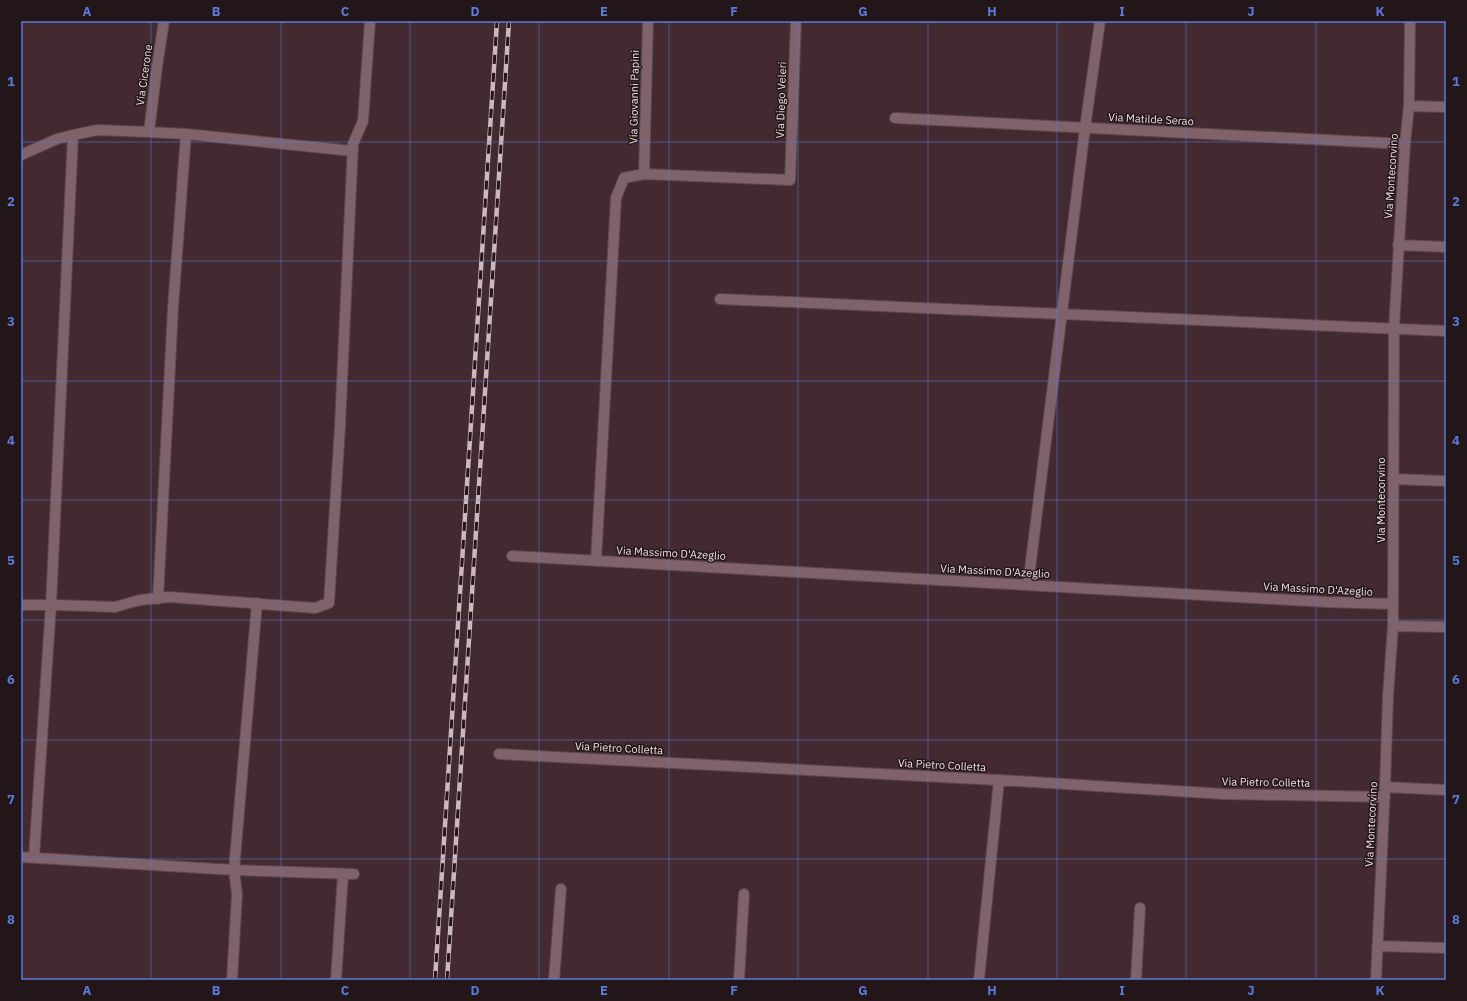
<svg xmlns="http://www.w3.org/2000/svg" width="1467" height="1001" font-family="'IBM Plex Sans',sans-serif">
	<rect width="100%" height="100%" fill="#432a30"/>
	<g fill="none" stroke-linecap="round" stroke-linejoin="round">
		<defs>
			<path id="minor" d="M1409 106 1446 107
				M895 118 1405 144
				M149 132 157 67 164 21
				M21 155 57 139 73 135 97 130 149 132 186 134 353 151
				M644 174 648 21
				M1398 245 1446 247
				M720 299 1446 331
				M1393 479 1446 481
				M512 556 1326 602 1393 604
				M596 561 616 198 624 178 644 174 790 180 796 21
				M1028 585 1085 128 1100 21
				M158 599 173 308 186 134
				M21 605H57L115 607 140 600 169 597 315 608 329 603 340 426 353 144 363 121 370 21
				M1393 626 1446 627
				M499 754 1017 781 1224 794 1385 797
				M1385 787 1446 790
				M21 857 234 870 354 874
				M34 857 51 605 73 135
				M1377 946 1446 948
				M232 980 237 894 234 870 257 603
				M336 980 343 874
				M554 980 561 889
				M739 980 744 894
				M979 980 999 780
				M1136 980 1140 908
				M1376 980 1385 787 1388 696 1393 626 1394 328 1405 144 1409 106 1410 21"/>
		</defs>
		<!-- minor casing -->
		<use href="#minor" stroke="#5c474d" stroke-width="12"/>
		<!-- minor -->
		<use href="#minor" stroke="#80636a" stroke-width="10"/>
		<defs>
			<path id="rail" d="M435 980 497 21
				M447 980 509 21"/>
		</defs>
		<!-- rail casing -->
		<use href="#rail" stroke="#ccb9bd" stroke-width="4.5"/>
		<!-- rail -->
		<use href="#rail" stroke="#221619" stroke-width="3" stroke-dasharray="9" stroke-linecap="butt"/>
	</g>
	<!-- grid -->
	<path fill="none" stroke="#5c7adb" stroke-width="1" stroke-opacity="0.55" d="M151 21V980M281 21V980M410 21V980M539 21V980M669 21V980M798 21V980M928 21V980M1057 21V980M1186 21V980M1316 21V980M21 142H1446M21 261H1446M21 381H1446M21 500H1446M21 620H1446M21 740H1446M21 859H1446"/>
	<g text-anchor="middle" stroke-width="3" stroke-linejoin="round" paint-order="stroke">
		<!-- street labels -->
		<g font-size="11" fill="#f0dfe2" stroke="#221619">
			<text transform="translate(144 75) rotate(-82)" y="4">Via Cicerone</text>
			<text transform="translate(634 97) rotate(-89)" y="4">Via Giovanni Papini</text>
			<text transform="translate(781 100) rotate(-88)" y="4">Via Diego Veleri</text>
			<text transform="translate(1151 119) rotate(3)" y="4">Via Matilde Serao</text>
			<text transform="translate(1391 176) rotate(-86)" y="4">Via Montecorvino</text>
			<text transform="translate(1381 500) rotate(-90)" y="4">Via Montecorvino</text>
			<text transform="translate(671 553) rotate(3)" y="4">Via Massimo D'Azeglio</text>
			<text transform="translate(995 571) rotate(3)" y="4">Via Massimo D'Azeglio</text>
			<text transform="translate(1318 589) rotate(3)" y="4">Via Massimo D'Azeglio</text>
			<text transform="translate(619 748) rotate(3)" y="4">Via Pietro Colletta</text>
			<text transform="translate(942 765) rotate(3)" y="4">Via Pietro Colletta</text>
			<text transform="translate(1266 782) rotate(1)" y="4">Via Pietro Colletta</text>
			<text transform="translate(1371 824) rotate(-87)" y="4">Via Montecorvino</text>
		</g>
	</g>
	<!-- border -->
	<rect width="1467" height="1001" fill="none" stroke="#221619" stroke-width="44"/>
	<rect x="22" y="22" width="1423" height="957" fill="none" stroke="#5c7adb" stroke-width="1.5"/>
	<g font-size="13" text-anchor="middle" font-weight="bold" fill="#5c7adb">
		<text x="87" y="16">A</text>
		<text x="216" y="16">B</text>
		<text x="345" y="16">C</text>
		<text x="475" y="16">D</text>
		<text x="604" y="16">E</text>
		<text x="734" y="16">F</text>
		<text x="863" y="16">G</text>
		<text x="992" y="16">H</text>
		<text x="1122" y="16">I</text>
		<text x="1251" y="16">J</text>
		<text x="1380" y="16">K</text>
		<text x="11" y="86">1</text>
		<text x="1456" y="86">1</text>
		<text x="11" y="206">2</text>
		<text x="1456" y="206">2</text>
		<text x="11" y="326">3</text>
		<text x="1456" y="326">3</text>
		<text x="11" y="445">4</text>
		<text x="1456" y="445">4</text>
		<text x="11" y="565">5</text>
		<text x="1456" y="565">5</text>
		<text x="11" y="684">6</text>
		<text x="1456" y="684">6</text>
		<text x="11" y="804">7</text>
		<text x="1456" y="804">7</text>
		<text x="11" y="924">8</text>
		<text x="1456" y="924">8</text>
		<text x="87" y="995">A</text>
		<text x="216" y="995">B</text>
		<text x="345" y="995">C</text>
		<text x="475" y="995">D</text>
		<text x="604" y="995">E</text>
		<text x="734" y="995">F</text>
		<text x="863" y="995">G</text>
		<text x="992" y="995">H</text>
		<text x="1122" y="995">I</text>
		<text x="1251" y="995">J</text>
		<text x="1380" y="995">K</text>
	</g>
</svg>
